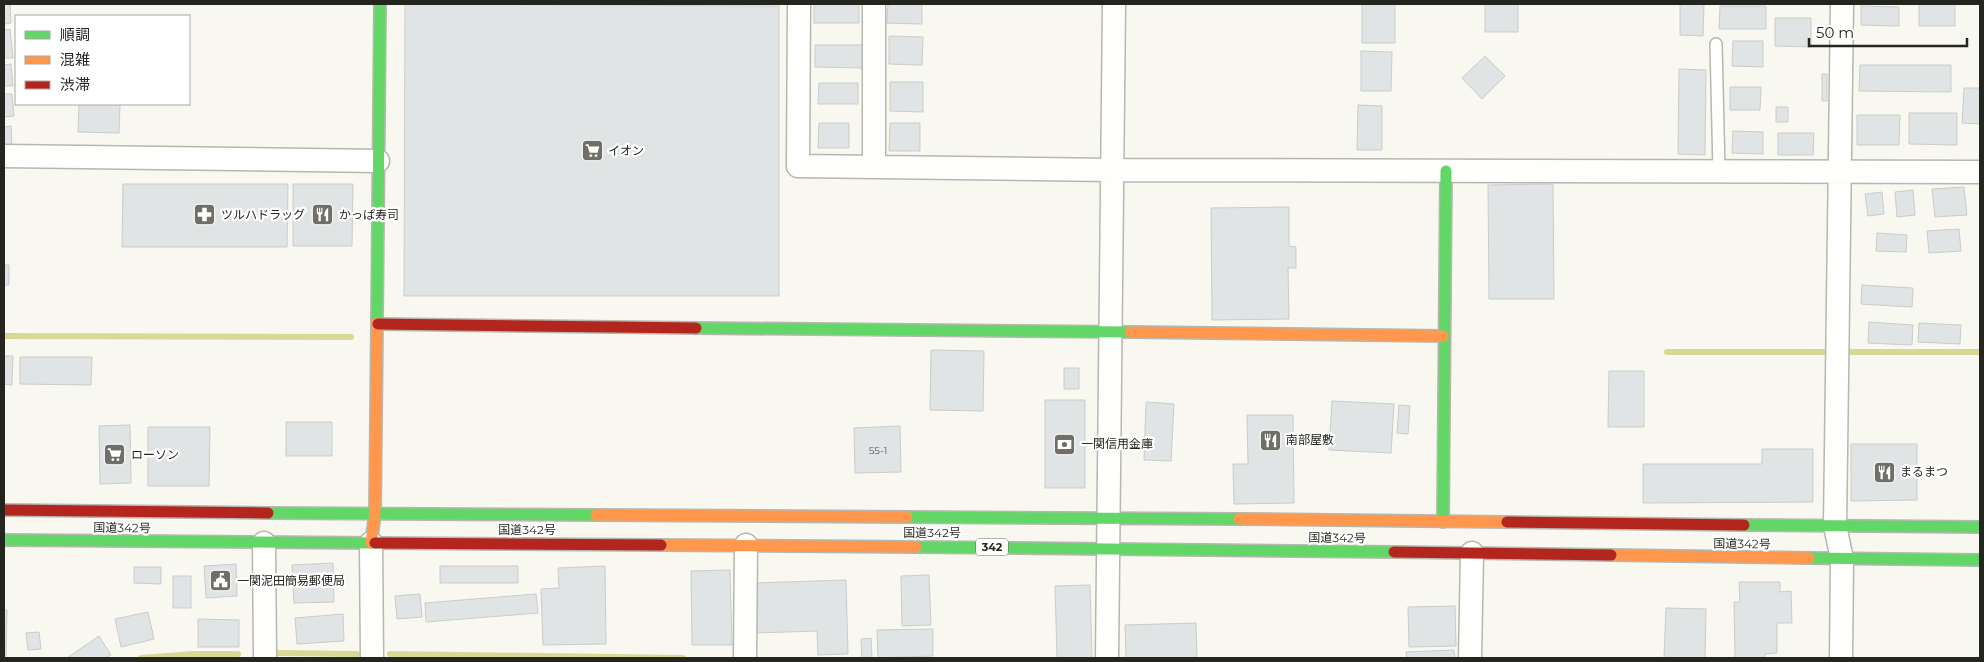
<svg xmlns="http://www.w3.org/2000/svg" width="1984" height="662" font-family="Montserrat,'Noto Sans JP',sans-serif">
	<rect width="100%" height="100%" fill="#f8f8f0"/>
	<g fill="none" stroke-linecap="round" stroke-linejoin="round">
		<!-- stream -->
		<path stroke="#d9d896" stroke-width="6" d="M4 336 351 337
			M1667 352H1980
			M279 653 357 654
			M390 654 683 658
			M141 658 194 654H238"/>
	</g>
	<!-- building -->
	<path fill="#e0e4e5" stroke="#cbcccb" d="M4 4H10L11 23 4 24Z
		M405 4 779 6V296H404Z
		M814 4H859V23H814Z
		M888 4H922V24L887 23Z
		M1362 4H1395V43H1362Z
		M1485 4H1518V32H1485Z
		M1680 4H1704L1703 36 1680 35Z
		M1919 4H1955V26H1919Z
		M1720 6H1766V29H1719Z
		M1861 6 1899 7V26L1861 25Z
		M1775 18H1811V47L1775 46Z
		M10 29 13 58H4V30Z
		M889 36 923 37 922 65 889 64Z
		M1733 41H1763V67L1732 66Z
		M815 45H863V68L815 67Z
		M1361 51 1392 52 1391 91H1361Z
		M1485 56 1505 76 1482 99 1462 78Z
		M11 64 13 86H4V65Z
		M1860 65H1951V92L1859 91Z
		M1679 69 1706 70 1705 155 1678 154Z
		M1822 74H1827V101H1822Z
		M890 82H923V112L890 111Z
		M819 83H858V104H818Z
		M1730 87H1761L1760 110H1730Z
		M1964 88H1980V124L1962 123Z
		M4 94H12L14 116 4 117Z
		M79 104H120L119 133 78 132Z
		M1358 105 1382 106V150H1357Z
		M1776 107H1788V122H1776Z
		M1909 113H1957V145L1909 144Z
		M1857 115H1900L1899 145H1857Z
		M819 123H849V148H818Z
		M890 123H920V151H889Z
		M11 126 12 147H4V127Z
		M1733 131 1763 132V154L1732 153Z
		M1778 133H1814L1813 155H1778Z
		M123 184H288L287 247H122Z
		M293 184H353L352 246H293Z
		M1553 184 1554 299H1489L1488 185Z
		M1964 187 1967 215 1935 217 1932 189Z
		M1913 190 1915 215 1897 217 1895 192Z
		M1882 192 1884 214 1868 216 1865 194Z
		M1289 207V246L1296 247V268H1288L1289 319 1212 320 1211 208Z
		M1959 229 1961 251 1929 253 1927 231Z
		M1877 233 1907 235 1906 252 1876 251Z
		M4 265H9V285H4Z
		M1862 285 1913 288 1912 307 1861 304Z
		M1869 322 1913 325 1912 345 1868 343Z
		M1919 323 1961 325 1960 344 1918 342Z
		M931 350 984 351 983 411 930 410Z
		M4 356H13L12 385 4 384Z
		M20 357H92L91 385 20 384Z
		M1064 368H1079V389H1064Z
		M1609 371H1644V427H1608Z
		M1045 400H1085V488H1045Z
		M1332 401 1394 404 1391 453 1329 450Z
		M1146 402 1174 404 1171 461 1144 460Z
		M1399 405 1410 406 1408 434 1397 433Z
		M1247 415H1293L1294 503 1234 504 1233 464H1248Z
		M286 422H332V456H286Z
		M130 425 131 483 100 484 99 426Z
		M900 426 901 472 855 473 854 428Z
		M148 427H210L209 486H148Z
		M1851 444H1917V500L1851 501Z
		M1762 449H1813V502L1643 503V464H1762Z
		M333 563 334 602 294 603 292 565Z
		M236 564 237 596 206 598 204 566Z
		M440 566H518V583H440Z
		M605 566 606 644 543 645 541 589 559 588 558 568Z
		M134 567H161V584L134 583Z
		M730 570 732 645H692L691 571Z
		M929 575 931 625 902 626 901 576Z
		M173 576H191V608H173Z
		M846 580 848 654 818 655 817 631 757 633 755 583Z
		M1739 582H1780V592L1791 591 1792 623H1777V653L1765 654V658H1735L1734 602H1740Z
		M1090 585 1092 658H1057L1055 586Z
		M420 594 422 617 397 619 395 596Z
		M536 594 538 613 426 622 425 603Z
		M1455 606 1456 646 1409 647 1408 607Z
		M1666 608 1706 609 1705 658H1664Z
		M4 610H7L6 658H4Z
		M148 612 154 639 121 647 115 619Z
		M343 614 344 641 297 644 295 618Z
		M198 619 239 620V647H198Z
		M1196 623 1197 658H1126L1125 625Z
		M933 629V656L878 658 877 630Z
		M39 632 41 649 28 650 26 633Z
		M99 636 111 655 106 658H67Z
		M871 638 872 658H862L861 639Z
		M1454 650 1455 658H1407L1406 652Z"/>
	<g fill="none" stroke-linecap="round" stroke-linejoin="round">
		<defs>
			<path id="lane" d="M1716 44 1719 171"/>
			<path id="street" d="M799 4 798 166 1112 170 1980 172
				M874 4V167
				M4 156 378 161
				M264 543 265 658
				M371 543 372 658
				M745 658 746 545
				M1107 658 1114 4
				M1470 658 1472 553
				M1841 658 1842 559 1835 526 1842 4"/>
			<path id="fast" d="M377 323 380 4
				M696 328 1130 332
				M268 513 596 515
				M907 517 1239 519
				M1443 522 1446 171
				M1744 525 1980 527
				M4 540 375 543
				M916 547 1394 552
				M1809 558 1980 560"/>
			<path id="slow" d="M1130 332 1443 336
				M596 515 907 517
				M1239 519 1507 522
				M371 543 375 514 377 323
				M661 545 916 547
				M1611 555 1809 558"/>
			<path id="jam" d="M378 324 696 328
				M4 510 268 513
				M1507 522 1744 525
				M375 543 661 545
				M1394 552 1611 555"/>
		</defs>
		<!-- lane casing -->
		<use href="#lane" stroke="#b7b7b0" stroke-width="14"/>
		<!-- street casing -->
		<use href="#street" stroke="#b7b7b0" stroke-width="25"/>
		<!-- fast casing -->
		<use href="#fast" stroke="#b7b7b0" stroke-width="14"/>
		<!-- slow casing -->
		<use href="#slow" stroke="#b7b7b0" stroke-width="14"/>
		<!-- jam casing -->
		<use href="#jam" stroke="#b7b7b0" stroke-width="14"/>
		<!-- lane -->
		<use href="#lane" stroke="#fefefd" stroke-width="11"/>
		<!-- street -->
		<use href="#street" stroke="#fefefd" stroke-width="22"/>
		<!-- fast -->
		<use href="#fast" stroke="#63d668" stroke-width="11"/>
		<!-- slow -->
		<use href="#slow" stroke="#ff974d" stroke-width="11"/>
		<!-- jam -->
		<use href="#jam" stroke="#b3261e" stroke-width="11"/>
	</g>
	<!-- icons -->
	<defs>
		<symbol id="supermarket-square" viewBox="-11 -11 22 22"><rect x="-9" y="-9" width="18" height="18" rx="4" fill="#6f6f68" stroke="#fff"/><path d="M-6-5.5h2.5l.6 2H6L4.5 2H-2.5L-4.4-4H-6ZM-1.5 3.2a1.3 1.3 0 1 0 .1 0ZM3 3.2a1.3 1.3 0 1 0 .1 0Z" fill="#fff"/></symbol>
		<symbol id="pharmacy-square" viewBox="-11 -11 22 22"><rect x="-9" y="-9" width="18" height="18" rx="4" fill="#6f6f68" stroke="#fff"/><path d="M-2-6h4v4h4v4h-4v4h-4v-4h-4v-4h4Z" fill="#fff"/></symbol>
		<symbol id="restaurant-square" viewBox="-11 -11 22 22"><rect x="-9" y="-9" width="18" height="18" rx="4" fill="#6f6f68" stroke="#fff"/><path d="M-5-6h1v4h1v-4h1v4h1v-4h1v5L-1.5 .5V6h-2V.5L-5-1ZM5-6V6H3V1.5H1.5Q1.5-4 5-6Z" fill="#fff"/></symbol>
		<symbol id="bank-square" viewBox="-11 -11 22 22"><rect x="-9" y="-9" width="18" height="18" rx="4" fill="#6f6f68" stroke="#fff"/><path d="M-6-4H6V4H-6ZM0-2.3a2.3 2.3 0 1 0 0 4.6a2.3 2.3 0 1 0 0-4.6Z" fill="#fff"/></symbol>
		<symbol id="civic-square" viewBox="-11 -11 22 22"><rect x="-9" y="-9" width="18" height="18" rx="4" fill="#6f6f68" stroke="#fff"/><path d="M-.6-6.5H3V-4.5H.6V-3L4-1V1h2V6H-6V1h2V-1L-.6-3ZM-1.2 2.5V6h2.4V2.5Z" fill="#fff"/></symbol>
	</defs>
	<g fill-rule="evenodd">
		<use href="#supermarket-square" x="580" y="138" width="25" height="25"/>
		<use href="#pharmacy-square" x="192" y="202" width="25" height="25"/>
		<use href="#restaurant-square" x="310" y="202" width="25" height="25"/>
		<use href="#restaurant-square" x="1258" y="428" width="25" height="25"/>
		<use href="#bank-square" x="1052" y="432" width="25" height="25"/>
		<use href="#supermarket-square" x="102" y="442" width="25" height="25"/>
		<use href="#restaurant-square" x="1872" y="460" width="25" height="25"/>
		<use href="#civic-square" x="208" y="568" width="25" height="25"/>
	</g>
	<g text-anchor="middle" stroke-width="4.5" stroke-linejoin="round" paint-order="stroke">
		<!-- number labels -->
		<g font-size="10" fill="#555652">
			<text x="878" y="454">55-1</text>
		</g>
		<!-- shield labels -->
		<rect fill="#fff" stroke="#666662" stroke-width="1" x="976" y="538.5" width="32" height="17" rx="4"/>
		<g font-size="11" font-weight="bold" fill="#25251f">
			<text x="992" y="551">342</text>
		</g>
		<!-- poi labels -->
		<g font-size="12" fill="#25251f" stroke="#fff" text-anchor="start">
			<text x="608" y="155">イオン</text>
			<text x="221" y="219">ツルハドラッグ</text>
			<text x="339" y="219">かっぱ寿司</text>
			<text x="1286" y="444">南部屋敷</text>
			<text x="1081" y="448">一関信用金庫</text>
			<text x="131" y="459">ローソン</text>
			<text x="1900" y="476">まるまつ</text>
			<text x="237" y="585">一関泥田簡易郵便局</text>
		</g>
		<!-- street labels -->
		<g font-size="12" fill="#25251f" stroke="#fff">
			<text transform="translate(122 528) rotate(1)" y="4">国道342号</text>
			<text x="527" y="534">国道342号</text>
			<text x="932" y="537">国道342号</text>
			<text transform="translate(1337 538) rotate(1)" y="4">国道342号</text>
			<text transform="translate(1742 544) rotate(1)" y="4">国道342号</text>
		</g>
	</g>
	<!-- border -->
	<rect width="1984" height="662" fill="none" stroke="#25251f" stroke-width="10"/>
	<!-- legend -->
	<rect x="15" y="15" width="175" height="90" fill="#ffffff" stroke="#a8a8a5"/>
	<rect x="25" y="31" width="25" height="8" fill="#63d668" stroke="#a8a8a5"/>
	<text x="60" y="40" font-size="15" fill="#25251f">順調</text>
	<rect x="25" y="56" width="25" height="8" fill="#ff974d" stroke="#a8a8a5"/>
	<text x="60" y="65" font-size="15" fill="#25251f">混雑</text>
	<rect x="25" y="81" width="25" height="8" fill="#b3261e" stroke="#a8a8a5"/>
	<text x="60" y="90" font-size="15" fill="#25251f">渋滞</text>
	<!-- scale -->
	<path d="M1809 38v8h158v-8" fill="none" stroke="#25251f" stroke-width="2.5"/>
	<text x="1816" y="38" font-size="15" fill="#25251f" stroke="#ffffff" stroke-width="4" paint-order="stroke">50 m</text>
</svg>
